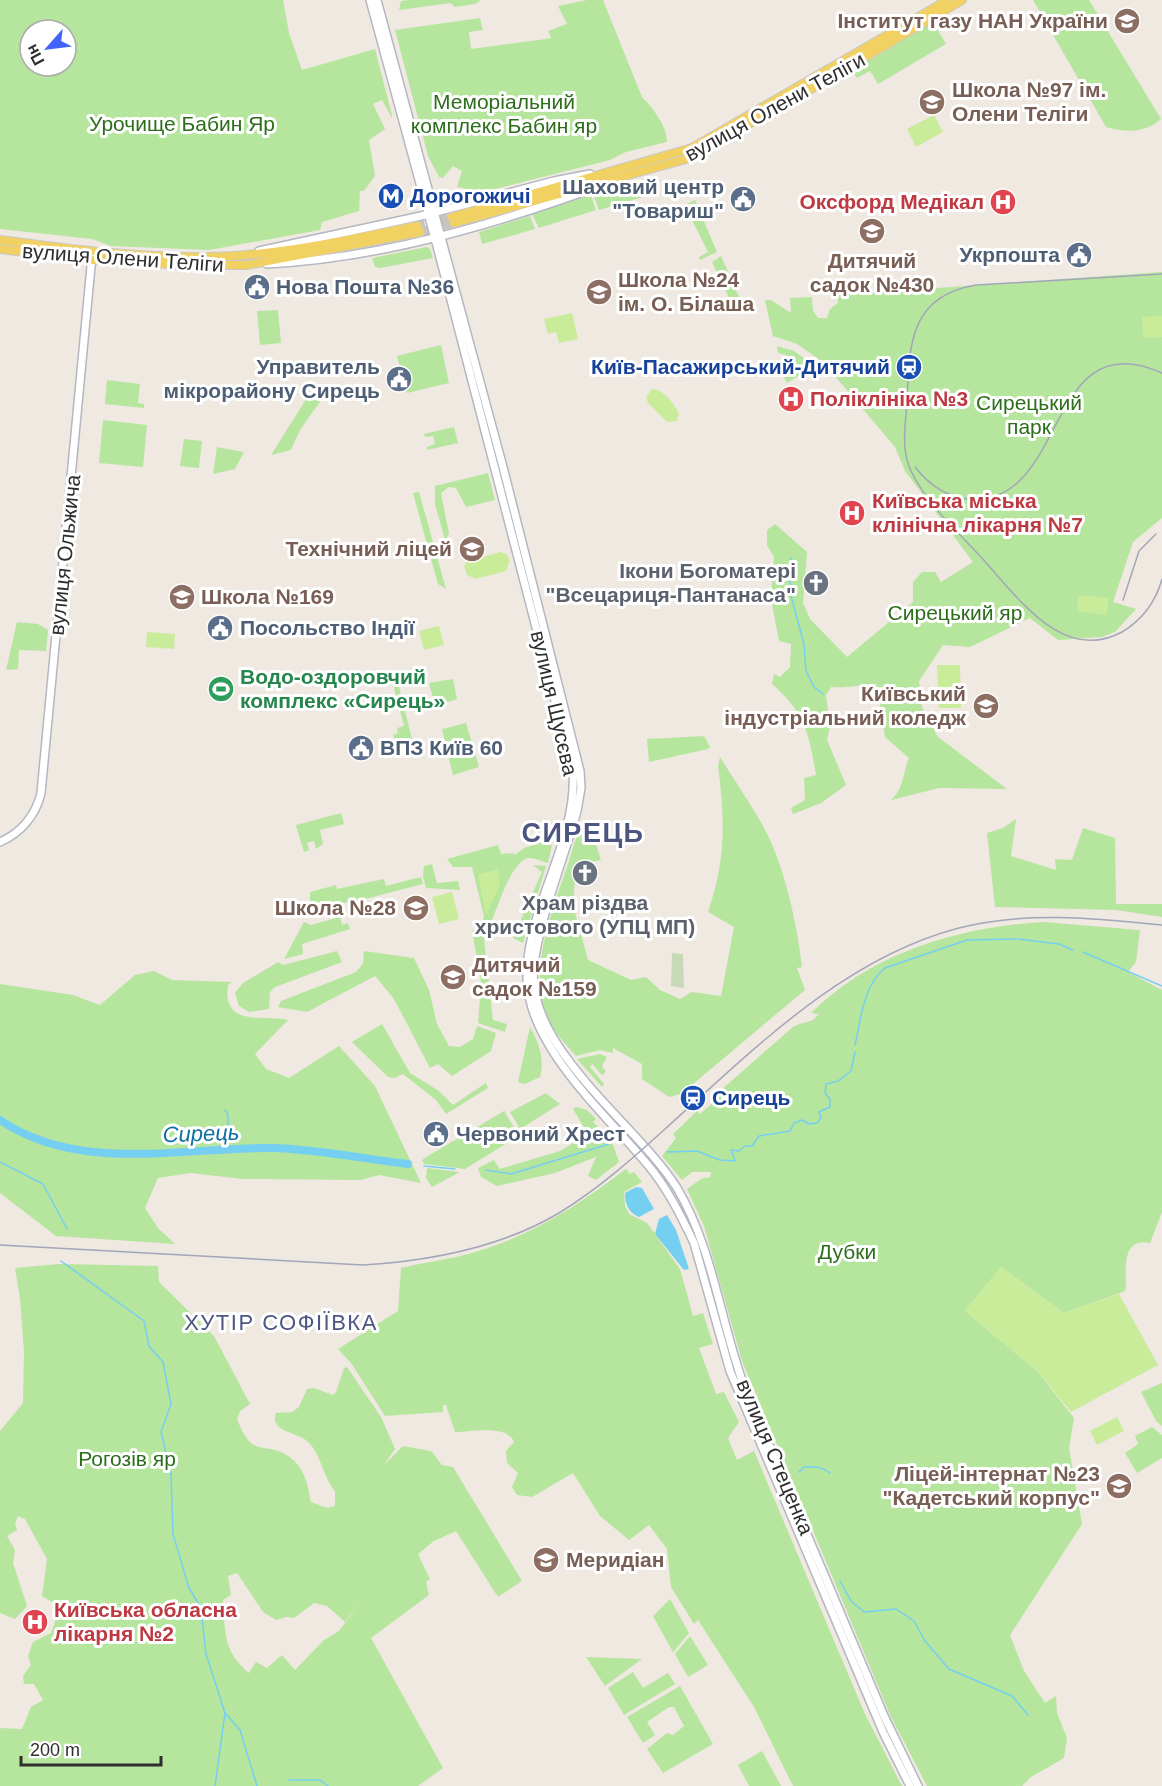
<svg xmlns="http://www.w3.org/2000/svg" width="1162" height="1786" font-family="Helvetica,sans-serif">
	<rect width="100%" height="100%" fill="#efe9e1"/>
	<!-- green -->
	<path fill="#b6e59e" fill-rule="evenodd" d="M0 0H283L289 33 302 70 375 49 392 115V118L382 100 373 104 385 129 369 140 375 176 364 191H360L359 211 322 222 320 230 209 250 111 246 92 239 0 229ZM30 30H66V66H30Z
		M409 0H481L475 4 455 7 450 3 399 10 401 1Z
		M587 0H603L642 97C653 108 667 126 667 142L626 152 610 160 467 196 464 188 457 187 462 171 453 166 443 178 439 177 428 156 395 30 480 18 483 30 469 32 471 49 546 39 551 38 548 31 567 24 558 6Z
		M1033 0H1089L1161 119C1145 133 1126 133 1106 127Z
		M933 22 946 44 878 84 870 71 857 78 851 69Z
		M632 185 634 188 650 185 653 194 599 210 593 194Z
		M591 195 596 210 539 228 532 214Z
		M695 200 717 252 700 260 699 257 708 252 687 210 679 214 676 209Z
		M530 216 535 229 482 244 479 232Z
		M427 247 430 249 433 258 380 268 375 267 372 258Z
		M721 256 739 297 740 304 733 306 712 262Z
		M1162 272V518L1133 542 1113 602 1136 609 1115 632 1102 637 1058 640 1030 618 970 647 943 645 919 681 922 707 938 737 1007 789 939 788 891 800C904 789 903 772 909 758L885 737 879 697H873L878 687C859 683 849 689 831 687L826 695 830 726 827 740 846 785 821 803 793 814 791 808 805 800 804 778 816 775C809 733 805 713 772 684L774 674 780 677 790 667 791 644 779 641 771 599 774 557 767 545V530L775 524 807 552 803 603 810 619 847 657 913 602V582L922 572H935L941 582 973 562 905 471 895 447 823 362 797 344 773 336 765 300H771L791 313 790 298 812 297 813 311 818 318H827L830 309 838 303 837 295Z
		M278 310 281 343 260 345 257 311Z
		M441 345 449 383 407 393 397 356Z
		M777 346 794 351 815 366 787 383 784 377 789 356 778 353Z
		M107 380 140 384 138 403 144 404V408L105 404Z
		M315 385 324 396 300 430 291 450 271 455Z
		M103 420 147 425 143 467 99 463Z
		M454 427 458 443 427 450V447L435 444 433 436 425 437 424 434Z
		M184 439 202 441 199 468 180 466Z
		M217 447 244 452 235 469 213 474Z
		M488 473 495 500 466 507 456 488 449 487 441 493 449 534 445 540 435 504V486Z
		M419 492 446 589 438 584 413 493Z
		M17 622 38 624 48 630 46 651 19 650 18 669 6 670Z
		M395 671 412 739 396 742 393 735 398 733 397 728 404 726 392 680 371 684 369 677Z
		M453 679 457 699 435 706 429 683Z
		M466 723 479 767 453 775 442 729Z
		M704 736 710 747 708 749 649 762 647 739Z
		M720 757C734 780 749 801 762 824 784 863 797 923 802 967L797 968 805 990 681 1094 669 1097 642 1079V1064L613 1048V1053L600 1050 576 1056C567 1045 557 1036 550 1023 522 967 560 896 575 841L580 830 589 823 601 860 576 865 573 905 588 960 631 980 646 977 660 990 680 999 691 992 721 996 734 927 708 912C726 860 725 820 718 766Z
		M341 813 344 824 320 830 323 844 316 849 314 841 307 843 309 850 304 852 296 825Z
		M1016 819 1011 856 1056 870 1055 859 1072 860 1083 828 1115 838 1116 904H1162V917L1116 910 995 907 987 833 1003 828Z
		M540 843 552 845 548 863C542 862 536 858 529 858 512 859 497 909 491 923L482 927 484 916 472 867H453L447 859 498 845 501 854 514 853 515 855 524 848Z
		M432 864 437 883 458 881 460 890 426 888 423 876 424 866Z
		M533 865 546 866 523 943 513 938 542 872Z
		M421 877 423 884 365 899 368 914 359 916 358 908 364 906 361 899 310 911V892L336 885 337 889 384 879 386 886Z
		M340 917 342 925 348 923 350 929 302 944 303 954 284 959 304 922 311 925Z
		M1043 922 1140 930 1136 962 1128 972 1162 990V1212L1150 1243C1121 1237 1126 1270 1126 1289L1123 1292 1064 1313 1001 1267 965 1311 1038 1372 1074 1418 1069 1448 1082 1524 1010 1635 1024 1671 1045 1703 1056 1696 1057 1713 1067 1738 1064 1758 1031 1777 1022 1786H927L891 1717 742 1361 704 1226 687 1189 701 1179 710 1177 711 1172H692L682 1180 662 1156 676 1138 673 1134 697 1111 700 1114 714 1102 712 1098 794 1026 813 1020 819 1014 811 1013C873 952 960 927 1043 922Z
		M472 930H483L493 1020 507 1024 505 1032 478 1023 481 983Z
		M337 951 342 962 275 987 270 992 269 1009 249 1012 239 1006 235 993 243 983 278 962 283 965Z
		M364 951 414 958 429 990 437 1024 449 1046 460 1047 473 1039 477 1026 496 1033 491 1051 452 1076 438 1064 430 1068 394 999 375 976 307 1012 278 1007 281 1001 356 972 363 964Z
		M154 971 172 980 232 982 228 985C222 1028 262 1014 288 1020L255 1054 266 1069 289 1078 339 1046 375 1086 421 1183 379 1175 361 1180 243 1179 190 1173 158 1178 145 1208 158 1228 175 1244 56 1236 0 1193V984L73 995 100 1005 135 975Z
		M382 1024 410 1073 439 1091 453 1105 486 1083 488 1088 446 1114 436 1100 403 1074 394 1078 388 1077 352 1042Z
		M530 1027C539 1043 545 1059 540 1077L525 1084 518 1082Z
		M600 1054 607 1057 602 1066 606 1072 602 1075 592 1064 590 1067 604 1084 602 1087 577 1059Z
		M546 1093 560 1104 520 1129 510 1112Z
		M576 1107 587 1110 596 1119 593 1122 611 1139 619 1162 596 1180 588 1176 596 1157 555 1173 497 1186 481 1177 478 1168 494 1160 500 1169 560 1151 573 1143 569 1135 585 1129 573 1109Z
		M504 1111 517 1132V1137L465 1169 424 1164 422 1160 428 1156Z
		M427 1168 459 1172H460L432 1187 426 1178Z
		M626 1169 630 1174 634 1172 642 1182 624 1192 625 1206 629 1214 647 1223 680 1269 693 1316 703 1313 713 1344 699 1348 716 1394 724 1392 739 1422 728 1438 737 1460 754 1451 865 1714 902 1786H793L754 1707 698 1620 694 1624 671 1587 667 1549 649 1525 629 1540 600 1516 573 1473 532 1497 517 1495 512 1487 518 1473 507 1463 506 1451 514 1442C507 1424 472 1432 455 1432L446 1405H443V1412L385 1416 351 1363 338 1349 398 1311 401 1268C420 1263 440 1261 460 1256 523 1241 575 1208 626 1169Z
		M59 1264 158 1266 159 1282 214 1336 250 1404 240 1411 237 1419C240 1426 243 1434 248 1440 256 1450 267 1447 278 1451 302 1460 307 1479 311 1502L327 1508 335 1506V1491C323 1477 320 1451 307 1441 297 1432 269 1432 276 1413L292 1412 299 1407 307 1389 314 1388 333 1395 336 1392 344 1368 347 1367 381 1417 395 1449 383 1466 403 1446 431 1451 442 1465 453 1467 522 1581 498 1597 456 1531 434 1541 418 1554 430 1579 426 1582 429 1595 371 1638 443 1768 418 1786H0V1728L22 1729 31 1707 43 1700 34 1684H24L23 1676 31 1665 28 1656 33 1642 51 1633 55 1622 52 1602 42 1596 47 1559 25 1519 18 1516 15 1523 17 1530 7 1536 15 1550 13 1563 27 1606 15 1619 0 1613V1431L23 1403 24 1352 20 1298 15 1268ZM237 1573 263 1612 276 1620 286 1617 294 1618 314 1603 327 1606 345 1622 367 1593 339 1631 324 1640 295 1670 282 1655 267 1668 256 1662 249 1673C223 1652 225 1631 223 1600L231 1595 228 1576Z
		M1162 1383V1426L1156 1421 1141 1392Z
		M1152 1427 1162 1435V1458L1137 1473 1125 1453 1138 1444 1135 1436Z
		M670 1599 689 1633 673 1652 653 1616Z
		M690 1636 708 1665 688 1677 675 1654Z
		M586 1657 642 1659 605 1686Z
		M633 1672 643 1688 668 1673 675 1684 624 1715 608 1688Z
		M680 1686 713 1744 663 1773 647 1749 667 1733 673 1735 684 1726 674 1707H669L647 1722 655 1735 643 1743 627 1717Z
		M762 1751 781 1786H749L738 1765Z"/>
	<!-- cemetery -->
	<path fill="#c8d9b8" d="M672 953 683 954 684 988 671 986Z"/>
	<!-- pitch -->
	<path fill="#c9ec9a" d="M934 115 943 132 916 147 907 129Z
		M572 313 578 339 559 343 556 332 548 334 544 319Z
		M1162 316V337L1143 338 1142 317Z
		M652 389C663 389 675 404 679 414L677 421 667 422 648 403 646 397Z
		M500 552 506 554 510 560 506 571 476 579 467 575 464 566 467 562Z
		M1079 595 1109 598 1107 615 1077 611Z
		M439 626 444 645 424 650 419 631Z
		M147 632 175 634 174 649 146 647Z
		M937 665H960L961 708H939Z
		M498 869 500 884 486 916 478 875Z
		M452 892 459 919 439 924 432 897Z
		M1001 1267 1064 1313 1119 1294 1158 1365 1071 1412 1038 1372 965 1311Z
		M1117 1417 1124 1431 1097 1445 1090 1431Z"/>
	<!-- water -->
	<path fill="#75cff0" d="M636 1187 642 1188 654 1209 639 1217C628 1212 625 1204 625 1193Z
		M667 1215 676 1230 689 1269 684 1270 655 1234 659 1219Z"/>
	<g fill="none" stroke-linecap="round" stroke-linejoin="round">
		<!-- stream -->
		<path stroke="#75cff0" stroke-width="1.5" d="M791 558 790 592 804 644 806 671 814 687 823 694
			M1018 939 1059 944 1073 950
			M1083 952 1162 986
			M855 1045C861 1019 863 986 885 968L967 940 1016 939
			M225 1110 228 1114V1135
			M226 1150 227 1145
			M667 1152 697 1151 720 1160 735 1161 731 1150 739 1151 745 1146H752L759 1136 790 1131 794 1123 802 1120 809 1124 817 1123 821 1118 819 1112 830 1107V1099L825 1093 826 1084 838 1081 851 1071 855 1052
			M0 1162 43 1184 67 1229
			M424 1166 455 1169
			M486 1170 511 1174 609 1144
			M61 1261 144 1321 149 1346 163 1362 171 1404 161 1432 171 1474 173 1534 189 1588 201 1608 206 1654 225 1713 240 1730 257 1786
			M799 1472 804 1467C816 1466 821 1467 830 1473
			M840 1581 851 1601 864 1612 896 1609 914 1621 925 1641 949 1669 1012 1696 1028 1715
			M289 1780H320L328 1786
			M215 1786 225 1713"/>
		<!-- river -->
		<path stroke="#75cff0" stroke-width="8" d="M0 1120C79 1174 183 1147 272 1148 317 1149 364 1159 408 1164"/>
		<!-- primary-tunnel -->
		<path stroke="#c8c4bd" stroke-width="8" stroke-dasharray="8 4" stroke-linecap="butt" d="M417 226 452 217
			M420 232 454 223"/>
		<defs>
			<path id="secondary" d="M370 0 437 246 573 770C578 842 526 907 527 978 528 1047 606 1114 648 1165 668 1189 681 1216 694 1243L730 1371 883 1732 910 1786
				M377 0 503 467 580 771 581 788 577 811C564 858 540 917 534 964 523 1046 636 1123 677 1188 713 1248 720 1321 744 1386L885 1718 918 1786
				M259 251 421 216 554 181 590 174
				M267 264C382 258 496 224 603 185
				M0 842C21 833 36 815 41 793L92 256"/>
			<path id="primary" d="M452 217 692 148 948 0
				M454 223 686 159 806 92 962 0
				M0 240C68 249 137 258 205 257 277 256 348 240 417 226
				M0 249 92 260 189 265H247L420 232"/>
		</defs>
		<!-- secondary casing -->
		<use href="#secondary" stroke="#b4b7c1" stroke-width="10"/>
		<!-- primary casing -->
		<use href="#primary" stroke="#c9c9c9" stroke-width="10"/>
		<!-- secondary -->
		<use href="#secondary" stroke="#fff" stroke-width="7"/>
		<!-- primary -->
		<use href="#primary" stroke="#f2d163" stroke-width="8"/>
		<!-- rail -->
		<path stroke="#a3a6b8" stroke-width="1.5" d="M1162 274 976 285C908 296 909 348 907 404 905 426 901 450 911 471 927 504 955 529 979 555 1015 593 1061 665 1122 632 1142 620 1156 601 1162 579
			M915 467C929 485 947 497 969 499 1069 507 1044 320 1162 373
			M1123 600 1139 551 1156 534
			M0 1245 363 1265C430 1261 500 1248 559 1213 598 1189 631 1160 665 1129 752 1051 843 958 959 928 1027 911 1093 918 1162 925"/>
	</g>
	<!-- icons -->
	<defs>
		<symbol id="university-disc" viewBox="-11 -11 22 22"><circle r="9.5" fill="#8d6e63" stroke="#fff"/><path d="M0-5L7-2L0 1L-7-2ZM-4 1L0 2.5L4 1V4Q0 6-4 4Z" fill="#fff"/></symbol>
		<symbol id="school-disc" viewBox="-11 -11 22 22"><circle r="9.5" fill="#8d6e63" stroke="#fff"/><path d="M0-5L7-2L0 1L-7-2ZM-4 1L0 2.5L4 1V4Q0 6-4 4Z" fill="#fff"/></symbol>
		<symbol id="metro-disc" viewBox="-11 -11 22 22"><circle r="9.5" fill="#1a4fb4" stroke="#fff"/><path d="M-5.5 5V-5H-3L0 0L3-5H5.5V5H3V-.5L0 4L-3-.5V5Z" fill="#fff"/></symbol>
		<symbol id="civic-disc" viewBox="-11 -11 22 22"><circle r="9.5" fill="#5c6f8a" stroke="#fff"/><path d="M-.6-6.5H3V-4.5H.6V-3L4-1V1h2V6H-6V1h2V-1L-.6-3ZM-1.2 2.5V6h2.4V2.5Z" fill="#fff"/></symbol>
		<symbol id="hospital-disc" viewBox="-11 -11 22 22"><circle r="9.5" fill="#e0444e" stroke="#fff"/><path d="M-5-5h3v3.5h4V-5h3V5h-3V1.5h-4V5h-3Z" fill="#fff"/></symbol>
		<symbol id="station-disc" viewBox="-11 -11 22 22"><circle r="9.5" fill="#1a4fb4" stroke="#fff"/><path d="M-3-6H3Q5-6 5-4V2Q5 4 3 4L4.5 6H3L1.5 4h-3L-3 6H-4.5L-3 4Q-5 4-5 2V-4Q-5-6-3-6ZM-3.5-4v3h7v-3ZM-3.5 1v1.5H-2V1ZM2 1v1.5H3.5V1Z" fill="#fff"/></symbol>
		<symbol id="church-disc" viewBox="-11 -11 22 22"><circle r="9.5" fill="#6b7280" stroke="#fff"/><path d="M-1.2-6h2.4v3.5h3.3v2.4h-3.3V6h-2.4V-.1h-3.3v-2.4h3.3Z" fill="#fff"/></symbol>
		<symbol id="stadium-disc" viewBox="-11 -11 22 22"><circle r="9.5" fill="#2e9e5b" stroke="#fff"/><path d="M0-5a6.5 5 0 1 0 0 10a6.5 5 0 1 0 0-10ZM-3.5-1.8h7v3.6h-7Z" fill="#fff"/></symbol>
	</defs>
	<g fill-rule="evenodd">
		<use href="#university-disc" x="1112" y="6" width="30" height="30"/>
		<use href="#school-disc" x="917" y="87" width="30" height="30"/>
		<use href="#metro-disc" x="376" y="181" width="30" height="30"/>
		<use href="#civic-disc" x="728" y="184" width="30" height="30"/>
		<use href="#hospital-disc" x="988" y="187" width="30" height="30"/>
		<use href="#school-disc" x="857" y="216" width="30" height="30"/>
		<use href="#civic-disc" x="1064" y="240" width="30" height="30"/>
		<use href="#civic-disc" x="242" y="272" width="30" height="30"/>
		<use href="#school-disc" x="584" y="277" width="30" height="30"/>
		<use href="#station-disc" x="894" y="352" width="30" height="30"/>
		<use href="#civic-disc" x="384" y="364" width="30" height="30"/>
		<use href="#hospital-disc" x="776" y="384" width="30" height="30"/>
		<use href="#hospital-disc" x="837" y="498" width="30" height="30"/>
		<use href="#school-disc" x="457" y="534" width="30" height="30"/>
		<use href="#church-disc" x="801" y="568" width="30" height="30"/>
		<use href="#school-disc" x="167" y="582" width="30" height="30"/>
		<use href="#civic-disc" x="205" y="613" width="30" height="30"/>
		<use href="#stadium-disc" x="206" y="674" width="30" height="30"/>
		<use href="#university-disc" x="971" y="691" width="30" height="30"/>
		<use href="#civic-disc" x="346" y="733" width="30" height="30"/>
		<use href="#church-disc" x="570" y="858" width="30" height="30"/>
		<use href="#school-disc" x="401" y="893" width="30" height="30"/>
		<use href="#school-disc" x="438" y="962" width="30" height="30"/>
		<use href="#station-disc" x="678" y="1083" width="30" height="30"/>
		<use href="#civic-disc" x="421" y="1119" width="30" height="30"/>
		<use href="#school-disc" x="1104" y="1471" width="30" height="30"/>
		<use href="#school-disc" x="531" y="1545" width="30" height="30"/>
		<use href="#hospital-disc" x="20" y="1607" width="30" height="30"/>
	</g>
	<g text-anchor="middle" stroke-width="6" stroke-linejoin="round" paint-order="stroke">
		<!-- education labels -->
		<g font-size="21" font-weight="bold" fill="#785e54" stroke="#fff" text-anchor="end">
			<text x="1108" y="28">Інститут газу НАН України</text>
			<text x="952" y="97" text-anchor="start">Школа №97 ім.<tspan x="952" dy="24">Олени Теліги</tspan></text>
			<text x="872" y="268" text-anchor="middle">Дитячий<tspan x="872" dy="24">садок №430</tspan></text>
			<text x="618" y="287" text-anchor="start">Школа №24<tspan x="618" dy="24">ім. О. Білаша</tspan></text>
			<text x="452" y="556">Технічний ліцей</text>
			<text x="201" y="604" text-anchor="start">Школа №169</text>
			<text x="966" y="701">Київський<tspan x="966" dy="24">індустріальний коледж</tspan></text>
			<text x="396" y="915">Школа №28</text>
			<text x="472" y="972" text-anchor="start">Дитячий<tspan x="472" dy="24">садок №159</tspan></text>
			<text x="1100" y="1481">Ліцей-інтернат №23<tspan x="1100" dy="24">"Кадетський корпус"</tspan></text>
			<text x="566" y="1567" text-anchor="start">Меридіан</text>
		</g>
		<!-- park labels -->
		<g font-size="21" fill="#2c6e1b" stroke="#fff">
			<text x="504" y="109">Меморіальний<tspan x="504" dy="24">комплекс Бабин яр</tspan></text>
			<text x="182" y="131">Урочище Бабин Яр</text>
			<text x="1029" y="410">Сирецький<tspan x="1029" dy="24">парк</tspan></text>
			<text x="955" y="620">Сирецький яр</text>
			<text x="847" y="1259">Дубки</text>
			<text x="127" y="1466">Рогозів яр</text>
		</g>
		<!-- street labels -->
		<g font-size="21" fill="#2e2e2e" stroke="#fff">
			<text transform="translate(775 107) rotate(-29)" y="7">вулиця Олени Теліги</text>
			<text transform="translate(123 258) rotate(4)" y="7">вулиця Олени Теліги</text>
			<text transform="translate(65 555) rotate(-84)" y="7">вулиця Ольжича</text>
			<text transform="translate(554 703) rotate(77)" y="7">вулиця Щусєва</text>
			<text transform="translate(775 1457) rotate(67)" y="7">вулиця Стеценка</text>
		</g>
		<!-- service labels -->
		<g font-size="21" font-weight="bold" fill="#4e5e75" stroke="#fff" text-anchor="start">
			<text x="724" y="194" text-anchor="end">Шаховий центр<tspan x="724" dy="24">"Товариш"</tspan></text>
			<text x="1060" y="262" text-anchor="end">Укрпошта</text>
			<text x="276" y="294">Нова Пошта №36</text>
			<text x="380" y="374" text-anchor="end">Управитель<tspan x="380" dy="24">мікрорайону Сирець</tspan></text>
			<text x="240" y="635">Посольство Індії</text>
			<text x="380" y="755">ВПЗ Київ 60</text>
			<text x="456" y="1141">Червоний Хрест</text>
		</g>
		<!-- transit labels -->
		<g font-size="21" font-weight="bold" fill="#164399" stroke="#fff" text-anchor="start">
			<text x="410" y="203">Дорогожичі</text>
			<text x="890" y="374" text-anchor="end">Київ-Пасажирський-Дитячий</text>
			<text x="712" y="1105">Сирець</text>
		</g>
		<!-- health labels -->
		<g font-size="21" font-weight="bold" fill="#be3a42" stroke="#fff" text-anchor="start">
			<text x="984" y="209" text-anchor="end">Оксфорд Медікал</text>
			<text x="810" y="406">Поліклініка №3</text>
			<text x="872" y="508">Київська міська<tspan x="872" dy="24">клінічна лікарня №7</tspan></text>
			<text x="54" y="1617">Київська обласна<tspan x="54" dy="24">лікарня №2</tspan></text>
		</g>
		<!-- worship labels -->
		<g font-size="21" font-weight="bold" fill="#5b616d" stroke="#fff" text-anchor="end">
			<text x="796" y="578">Ікони Богоматері<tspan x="796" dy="24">"Всецариця-Пантанаса"</tspan></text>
			<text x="585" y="910" text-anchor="middle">Храм різдва<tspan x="585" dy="24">христового (УПЦ МП)</tspan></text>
		</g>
		<!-- leisure labels -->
		<g font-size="21" font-weight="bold" fill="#27864d" stroke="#fff" text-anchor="start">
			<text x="240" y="684">Водо-оздоровчий<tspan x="240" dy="24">комплекс «Сирець»</tspan></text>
		</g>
		<!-- water labels -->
		<g font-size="22" font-style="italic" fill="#0d6fa3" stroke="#fff">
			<text transform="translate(201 1133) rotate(-2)" y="8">Сирець</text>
		</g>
		<!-- neighbourhood labels -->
		<g font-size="22" letter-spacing="1.5" fill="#4d5680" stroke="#fff">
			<text x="281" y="1330">ХУТІР СОФІЇВКА</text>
		</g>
		<!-- district labels -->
		<g font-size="27" font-weight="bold" letter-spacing="1.5" fill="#4d5680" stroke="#fff">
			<text x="583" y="842">СИРЕЦЬ</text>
		</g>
	</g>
	<!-- north arrow -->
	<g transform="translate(48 48) rotate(242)"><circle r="28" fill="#ffffff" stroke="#ababab" stroke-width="1.5"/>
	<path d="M0-4.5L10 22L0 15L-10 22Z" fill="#4264fb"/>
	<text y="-9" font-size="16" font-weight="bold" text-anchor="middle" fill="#2e2e2e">Пн</text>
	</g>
	<!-- scale -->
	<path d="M21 1756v9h140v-9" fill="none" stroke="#2e2e2e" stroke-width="3"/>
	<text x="30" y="1756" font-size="18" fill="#2e2e2e" stroke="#ffffff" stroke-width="4.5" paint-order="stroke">200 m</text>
</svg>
